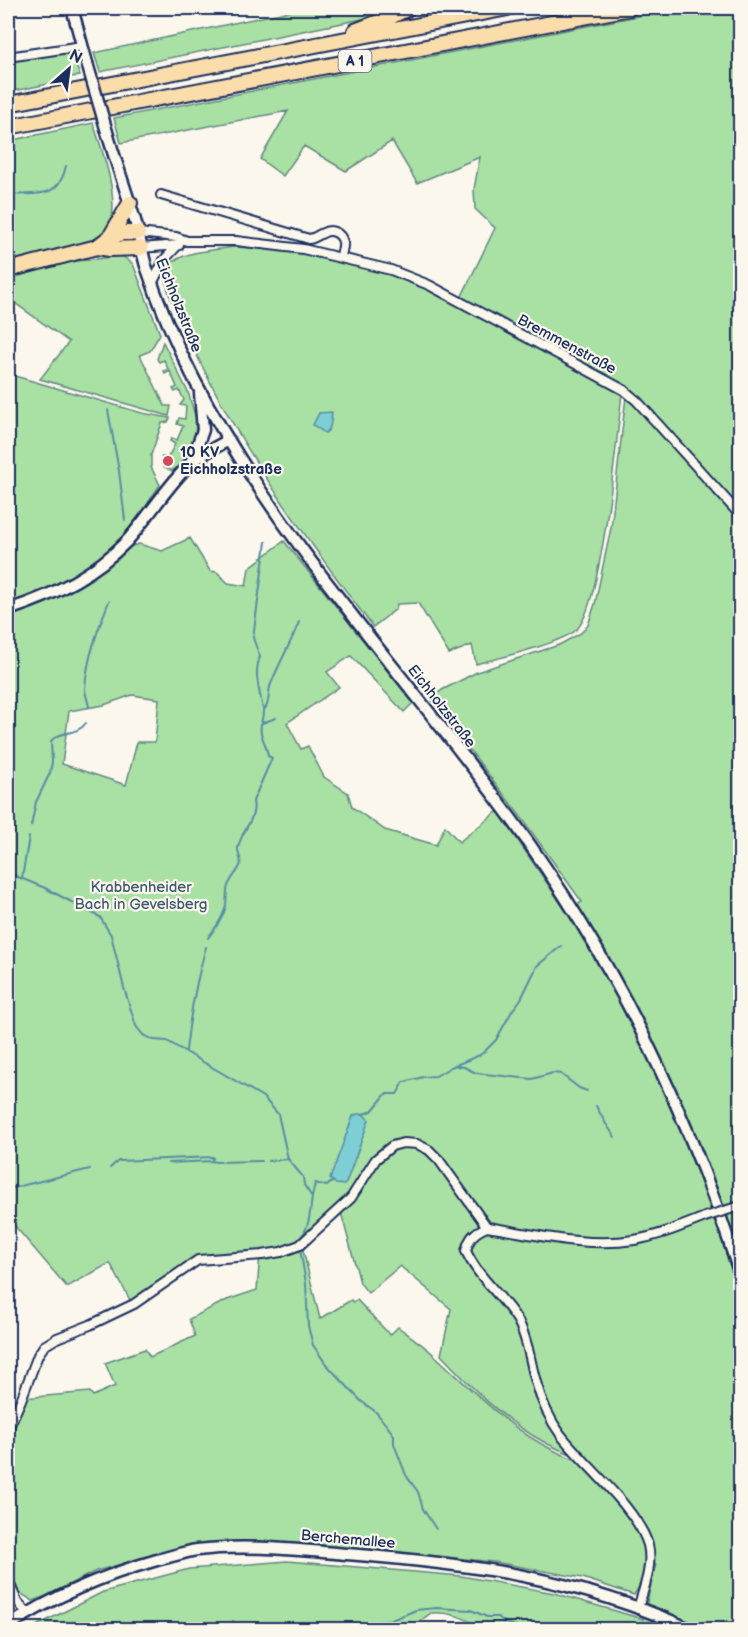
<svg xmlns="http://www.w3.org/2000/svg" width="748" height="1637" font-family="'Balsamiq Sans',sans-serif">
	<rect width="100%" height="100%" fill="#fbf7ec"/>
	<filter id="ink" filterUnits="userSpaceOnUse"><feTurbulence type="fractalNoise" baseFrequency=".0167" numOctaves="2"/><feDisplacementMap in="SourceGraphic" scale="12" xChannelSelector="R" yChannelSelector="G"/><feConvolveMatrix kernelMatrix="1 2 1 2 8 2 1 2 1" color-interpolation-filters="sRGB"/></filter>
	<g filter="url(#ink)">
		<!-- green -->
		<path fill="#a9e0a4" stroke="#628881" stroke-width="1.5" fill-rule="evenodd" d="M304 8H401L387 14 100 72 94 53Z
			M679 8H740V511L629 389 461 298 495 228 475 209 474 189 480 157 417 183 392 141 346 171 304 146 283 176 260 159 288 111 121 143 114 118Z
			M72 54 80 76 59 78V82L8 92V61L46 55Z
			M93 123C102 149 120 199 110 224L112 226 103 236 90 241 8 263V139H18Z
			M234 247C285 249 338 258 387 272 422 283 454 302 486 319 532 343 577 367 622 393 617 435 602 607 576 630 560 644 498 658 476 664L472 645 449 654 418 603 397 604 396 609 373 627C302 533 232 438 185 329 176 310 161 286 167 264L170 265C181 251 217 250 234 247Z
			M122 256 133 264 160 334 150 351 140 355 165 406H171L169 416 40 379 69 342 8 298V275L50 264Z
			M163 342 188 392 197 422 195 423C199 436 185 463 172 471L163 467 162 457 167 459 175 444 170 441 172 438 177 440 183 426 177 424 179 418 185 419 186 406 180 405 184 400 179 390 175 392 173 389 177 387 170 371 165 374 164 371 168 369 164 360 159 362 157 359Z
			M8 374 142 413 170 418 168 422 162 423 151 455V467L160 485C152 496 145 509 137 520 105 563 58 589 8 606Z
			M626 396 633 401 740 520V1629H481C468 1618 448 1611 431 1613L408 1630 30 1629 103 1592 189 1569 287 1561 461 1576 554 1593 643 1619 656 1564 646 1556 643 1579 634 1595 583 1578 494 1562 386 1551 261 1541 191 1545 96 1571 46 1596 33 1601 20 1593 8 1566V1435L24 1398 90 1392 93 1396 115 1386 105 1363 145 1349 150 1357 195 1336 189 1319 227 1300 257 1290 260 1254 216 1256 171 1274 131 1302 110 1263 67 1287 8 1218V615L41 604 84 583 132 546 139 544 162 551 190 538 210 571 217 572 228 583 246 586 249 568 284 541 413 703 404 712 351 656 327 672 339 687 287 723 301 749 308 746 324 777 348 793 352 807 385 830 436 845 445 826 459 842 498 811 566 911 582 902 521 817 431 699 442 690 477 672 559 645 581 633 588 625 595 604 611 528ZM132 695 159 699 155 742H137L126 785 62 764 69 711 104 705ZM339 1205 358 1275 360 1283 368 1293 400 1266 451 1309 441 1355C471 1387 504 1421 544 1442 554 1448 566 1452 578 1457L577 1460C519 1441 476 1393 432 1353 421 1343 409 1335 398 1327L390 1335 357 1300 353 1302 351 1300 320 1319 302 1246 298 1250 297 1243Z"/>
		<!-- water -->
		<path fill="#7dced5" stroke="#568ea5" stroke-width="1.5" d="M332 412C331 419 332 429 325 433L313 425 319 413Z
			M357 1114H363L369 1120 346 1183 344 1185 336 1184 330 1179 353 1116Z"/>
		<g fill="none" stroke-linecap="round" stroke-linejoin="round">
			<!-- stream -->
			<path stroke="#568ea5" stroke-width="2" d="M8 195C34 192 58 202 66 166
				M108 410 119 471 125 520
				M89 707C88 700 85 695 85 688 87 658 98 629 109 601
				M264 710C271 703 267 693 271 684 279 663 291 643 299 622
				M262 723 276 718
				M31 826 36 802 50 773 52 762 51 741C60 730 77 736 86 723
				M8 873 45 888 100 917 111 935 124 988 136 1026 143 1035 154 1040 167 1041 263 1097 278 1114 288 1159 303 1177 304 1185 312 1197C310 1211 310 1230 298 1240
				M22 878 29 837
				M208 938C215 928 224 917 226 905 227 898 226 892 228 886 231 878 237 873 240 866 243 860 237 854 238 848 241 830 257 820 253 801L272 758 268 756C267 747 263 741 261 733 259 725 264 717 263 709 260 692 253 674 260 657L253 638 266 542
				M186 1050C190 1015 196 981 206 947
				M457 1066 464 1067 476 1073 522 1078 532 1079 553 1073 561 1074 579 1088 587 1091
				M596 1106 606 1124 615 1137
				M363 1114 372 1111 386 1094H397L404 1082 423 1077 436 1076 451 1067 480 1055 485 1051 496 1040 512 1011 521 999 537 966 561 946
				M268 1161 288 1159
				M168 1163 212 1161
				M110 1168 118 1161 213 1157 212 1161 216 1162 261 1161
				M8 1189 90 1169
				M312 1197 315 1183 327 1186 333 1181
				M300 1249 306 1283 308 1326 313 1345 326 1364 361 1401 376 1412 394 1435V1444L406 1475 418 1492 423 1509 436 1529
				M233 1621 241 1630
				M331 1630 352 1624 389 1621 416 1610 436 1608 471 1610 487 1617H498L506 1623 528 1630"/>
			<defs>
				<path id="street" d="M8 57 82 46
					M161 195 309 239C316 238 317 235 323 233 331 228 341 233 343 242 344 247 341 253 341 257
					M138 233 176 237 187 241H236L303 249 391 270 429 285 624 390 637 401 740 515
					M141 248 179 245
					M152 284 164 260 178 245
					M8 1429 21 1400 38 1355 44 1346 57 1338 90 1325 134 1304 198 1260 262 1255 281 1252 300 1245 351 1198 376 1159 392 1146 403 1143 417 1144 429 1150 439 1160 487 1227
					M8 1581 17 1601 27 1613
					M638 1608C644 1588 653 1566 648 1545 637 1508 586 1467 561 1435 550 1420 541 1400 536 1382 530 1362 528 1339 518 1321 503 1296 478 1278 466 1251 469 1238 474 1232 487 1227 534 1234 586 1248 634 1240 659 1236 682 1226 705 1217"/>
				<path id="secondary" d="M72 8 87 63
					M107 132C115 160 125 187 133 214 139 231 141 249 146 266 159 305 176 344 195 381 280 543 406 675 513 821 613 958 689 1113 740 1275
					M191 463 203 430 200 393
					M8 610C52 596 93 576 126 542 148 518 166 487 190 464 201 454 216 447 229 440
					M8 1626C54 1596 104 1575 157 1560 170 1557 184 1552 197 1550 247 1544 297 1550 347 1554 472 1564 576 1577 692 1630"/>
				<path id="highway" d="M355 31 384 20 408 8
					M8 104 508 8
					M8 127 630 8
					M110 237 122 233H138
					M97 247 110 249 141 248
					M8 270 97 247 110 237 130 203"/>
			</defs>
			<!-- street casing -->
			<use href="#street" stroke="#1b2f5e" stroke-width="12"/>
			<!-- secondary casing -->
			<use href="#secondary" stroke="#1b2f5e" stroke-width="15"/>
			<!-- highway casing -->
			<use href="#highway" stroke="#1b2f5e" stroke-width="18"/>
			<!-- street -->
			<use href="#street" stroke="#fbf7ec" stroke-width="8"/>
			<!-- secondary -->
			<use href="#secondary" stroke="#fbf7ec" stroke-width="10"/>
			<!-- highway -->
			<use href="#highway" stroke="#fbddab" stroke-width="14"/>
			<defs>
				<path id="street-bridge" d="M705 1217 740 1206"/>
				<path id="secondary-bridge" d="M87 63 107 132"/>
			</defs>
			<!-- street-bridge casing -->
			<use href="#street-bridge" stroke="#1b2f5e" stroke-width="12" stroke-linecap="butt"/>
			<!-- secondary-bridge casing -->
			<use href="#secondary-bridge" stroke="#1b2f5e" stroke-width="15" stroke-linecap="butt"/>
			<!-- street-bridge -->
			<use href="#street-bridge" stroke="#fbf7ec" stroke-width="8"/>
			<!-- secondary-bridge -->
			<use href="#secondary-bridge" stroke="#fbf7ec" stroke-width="10"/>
		</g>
	</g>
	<!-- markers -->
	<circle fill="#d1495b" stroke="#fbf7ec" stroke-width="2" cx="168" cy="461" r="6"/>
	<g text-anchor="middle" stroke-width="4.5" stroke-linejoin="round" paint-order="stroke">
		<!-- shield labels -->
		<rect fill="#fbf7ec" stroke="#5e6b89" stroke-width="1.5" x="338.5" y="50" width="33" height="22" rx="4.5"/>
		<g font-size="14" font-weight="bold" fill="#1b2f5e">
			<text x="355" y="66">A 1</text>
		</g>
		<!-- street labels -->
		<g font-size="15" fill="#1b2f5e" stroke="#fbf7ec">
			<text transform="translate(179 305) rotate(68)" y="5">Eichholzstraße</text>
			<text transform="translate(567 344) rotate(28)" y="5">Bremmenstraße</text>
			<text transform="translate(442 706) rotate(52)" y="5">Eichholzstraße</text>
			<text transform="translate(348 1539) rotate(5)" y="5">Berchemallee</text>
		</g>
		<!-- poi labels -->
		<g font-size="15" font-weight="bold" fill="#1b2f5e" stroke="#fbf7ec" text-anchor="start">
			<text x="180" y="457">10 KV<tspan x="180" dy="17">Eichholzstraße</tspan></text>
		</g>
		<!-- park labels -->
		<g font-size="15" fill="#3e5b70" stroke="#fbf7ec">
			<text x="141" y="892">Krabbenheider<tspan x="141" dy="17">Bach in Gevelsberg</tspan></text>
		</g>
	</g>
	<!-- margin -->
	<rect width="748" height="1637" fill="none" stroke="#fbf7ec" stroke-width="30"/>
	<rect x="15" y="15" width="718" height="1607" fill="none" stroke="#1b2f5e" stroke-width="2" filter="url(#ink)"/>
	<!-- north arrow -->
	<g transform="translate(69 69) rotate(28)" stroke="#fbf7ec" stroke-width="4.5" paint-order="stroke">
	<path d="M0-4.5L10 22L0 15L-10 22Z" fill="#1b2f5e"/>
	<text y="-9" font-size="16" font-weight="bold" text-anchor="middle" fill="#1b2f5e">N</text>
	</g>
</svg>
